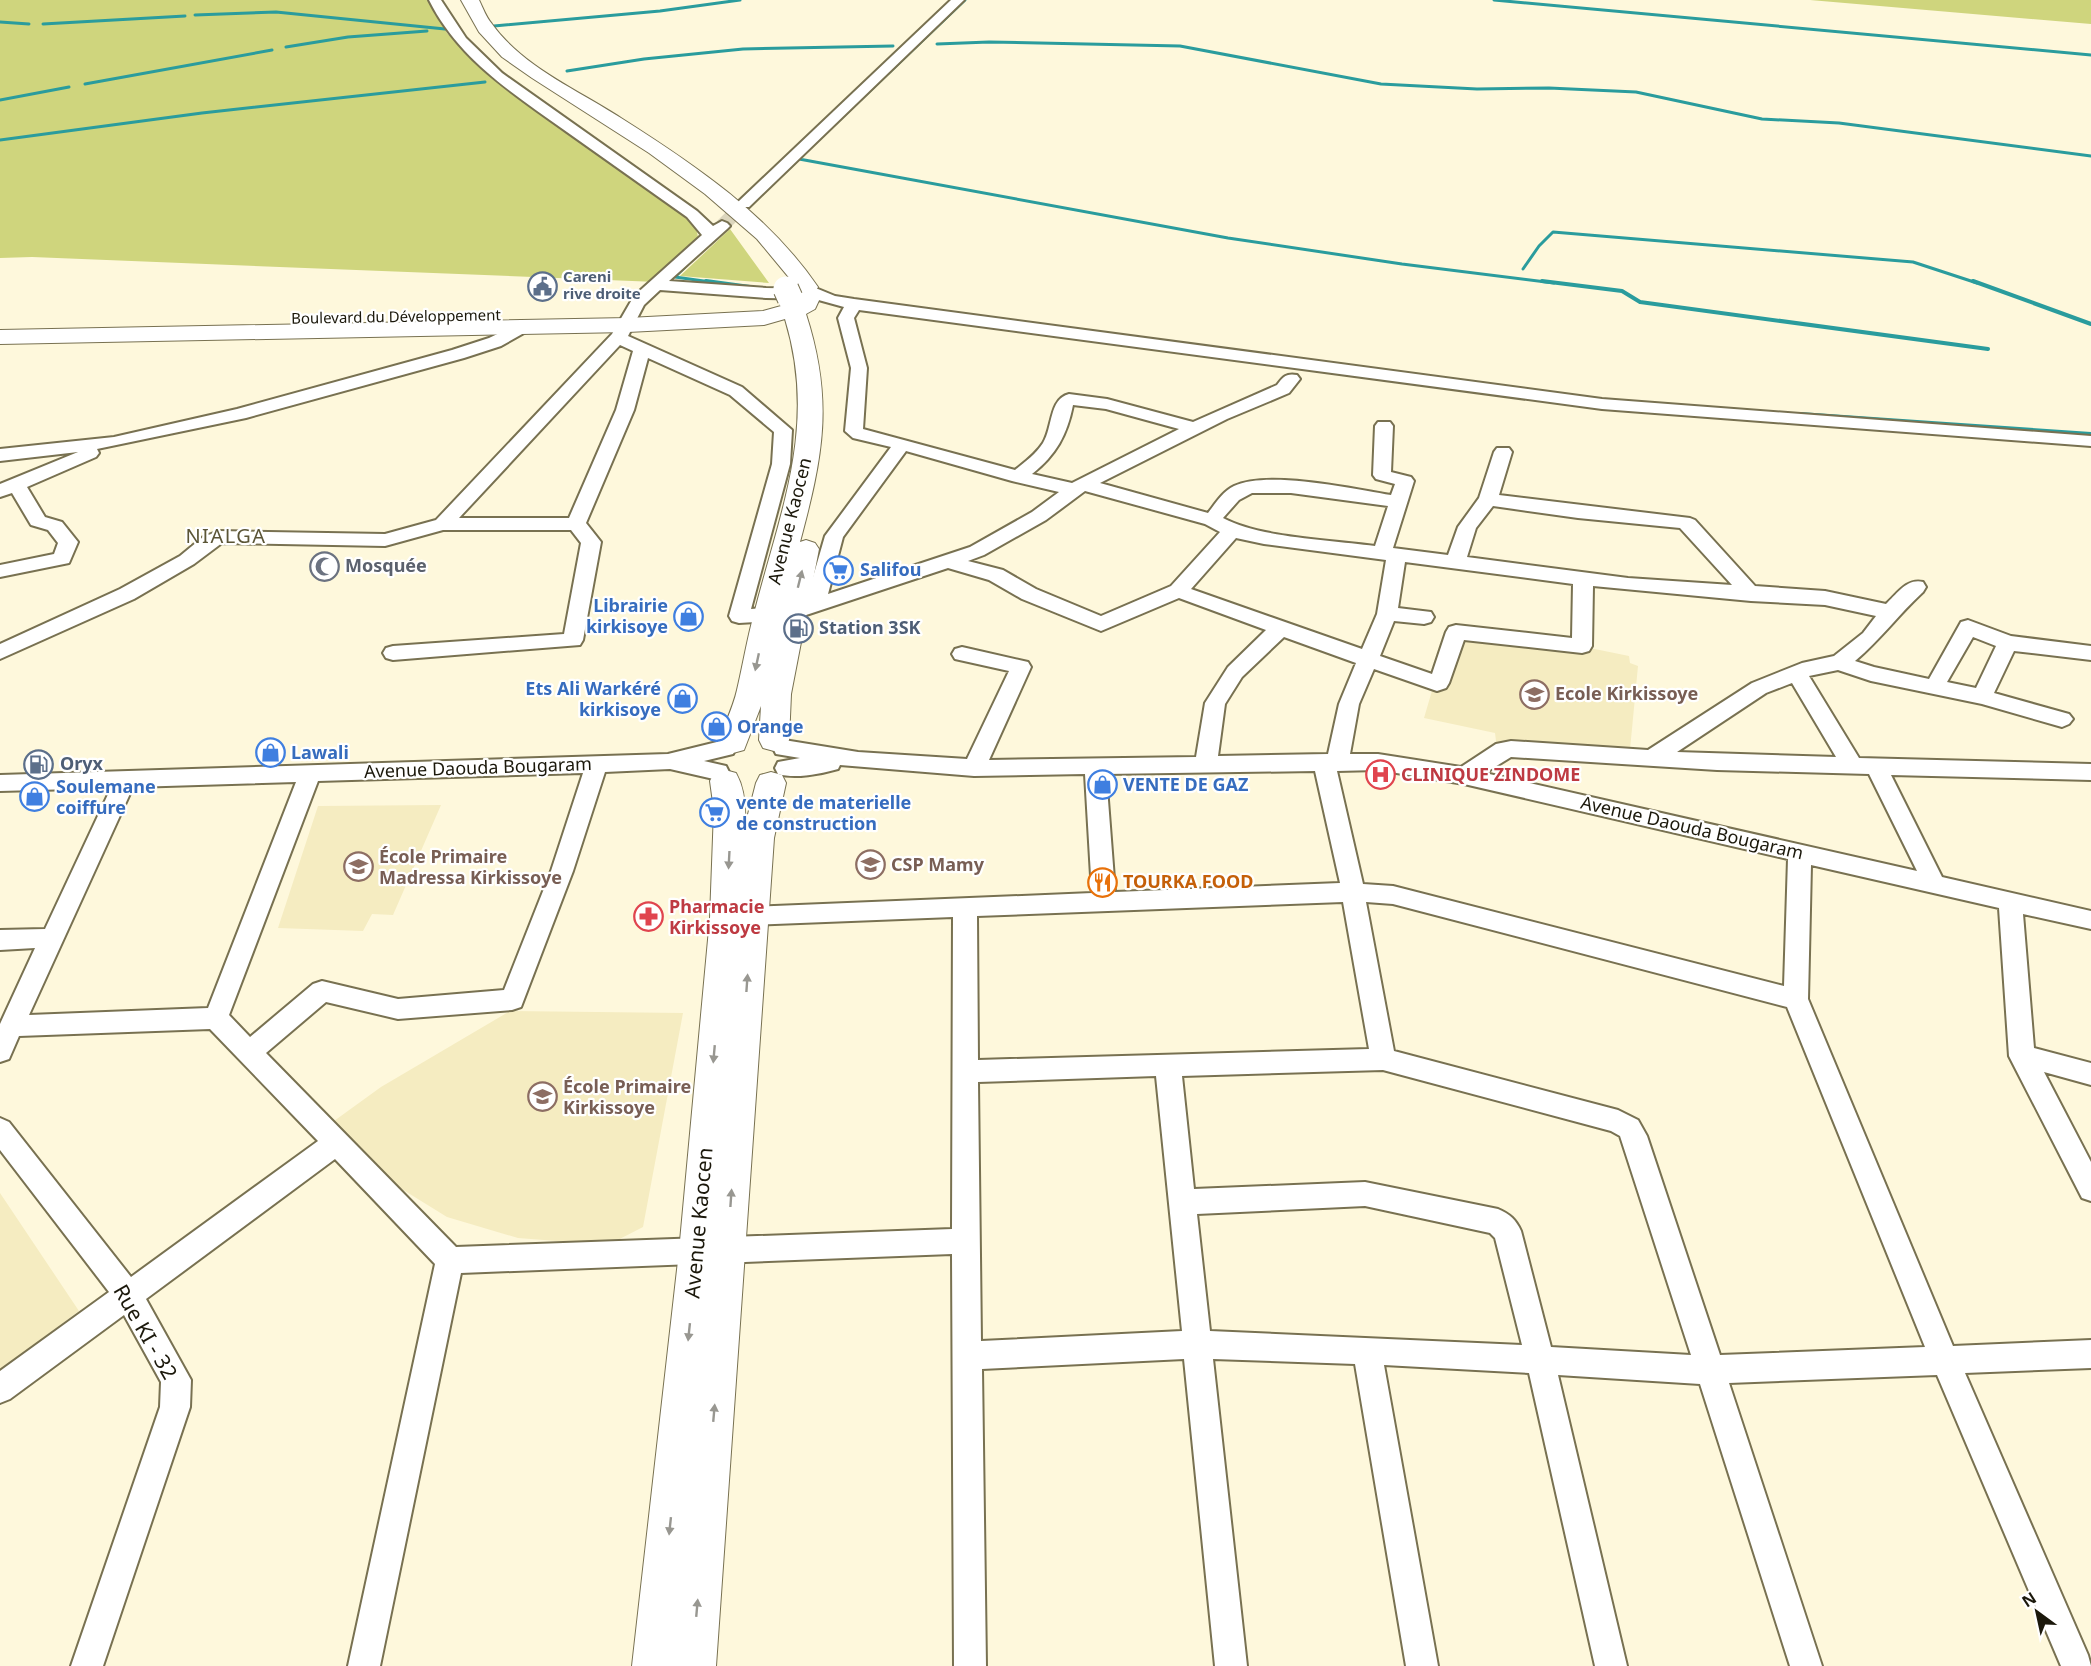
<svg xmlns="http://www.w3.org/2000/svg" width="2091" height="1666" font-family="'Noto Sans',sans-serif">
	<rect width="100%" height="100%" fill="#fef8dc"/>
	<!-- built -->
	<path fill="#f5ecc1" d="M1451 626 1536 637 1629 656 1630 663 1638 666 1629 760 1497 749 1495 733 1424 718Z
		M441 805 393 915 372 914 363 931 278 928 318 806Z
		M510 1011 683 1013 643 1227 608 1245 518 1238 447 1217 392 1183 334 1121 381 1087Z
		M0 1193 79 1311 0 1370Z"/>
	<!-- green -->
	<path fill="#cfd57d" d="M0 0H431L447 33 474 61 508 90 686 215 696 227 698 237 657 282 32 257 0 258Z
		M1810 0H2091V24Z
		M730 229 769 283 680 276Z"/>
	<g fill="none" stroke-linecap="round" stroke-linejoin="round">
		<!-- stream-far1 -->
		<path stroke="#2a9c9d" stroke-width="3" d="M1494 0 2091 55
			M195 15 276 12 445 29
			M0 22 29 24
			M43 24 185 16
			M494 26 660 11 740 0
			M937 44 989 42 1180 46 1381 84 1477 89 1549 88 1636 92 1762 119 1839 123 2091 156
			M286 47 348 37 427 31
			M567 71 644 59 743 49 893 46
			M85 84 272 50
			M0 100 69 87
			M0 140 202 113 485 82
			M808 150 965 0
			M799 159 1228 238 1402 264 1554 283
			M779 178 801 157
			M696 256 675 277 718 283
			M1523 269 1539 246 1553 232 1913 262 1977 283"/>
		<!-- stream -->
		<path stroke="#2a9c9d" stroke-width="4" d="M706 281 750 287
			M1542 281 1622 291 1640 302 1988 349
			M1973 281 2091 324
			M1800 414 2091 434"/>
		<!-- minor-tunnel -->
		<path stroke="#dcd6bd" stroke-width="14" stroke-dasharray="14 7" stroke-linecap="butt" d="M722 226 744 204"/>
		<defs>
			<path id="minor" d="M429 0H441L466 38 502 73 697 211 713 226 722 221 727 223 730 226 727 229 669 281 766 288 818 289 835 296 854 299 1602 399 2091 436V446L1602 409 859 310 854 318 867 368 863 429 1015 470C1025 462 1036 454 1043 443 1053 427 1049 399 1069 394L1107 399 1193 422 1277 385C1283 377 1286 373 1297 375L1300 379 1289 393 1227 419 1100 483 1208 513C1215 504 1223 491 1234 486 1268 470 1353 489 1391 495L1395 484 1376 479 1373 475 1375 426 1378 422H1390L1393 426 1391 472 1411 477 1414 481 1393 548 1448 555 1458 527 1479 498 1494 452 1497 448H1509L1512 452 1499 495 1690 518 1695 520 1755 586 1825 591 1886 604C1897 594 1907 578 1923 582L1926 587 1923 592C1899 614 1880 640 1855 661L1874 667 1929 679 1961 622 1968 620 2011 636 2091 646V660L2014 651 1994 693 2069 714 2073 719 2069 724 2062 727 1982 704 1871 681 1838 670 1809 676 1859 758 2091 764V780L1891 775 1942 877 2091 911V929L2023 914 2034 1048 2091 1063V1085L2044 1072 2091 1162V1201L2082 1198 2009 1056 1999 908 1811 865 1808 999 1953 1346 2091 1340V1368L1965 1373 2088 1655 2091 1666H2061L1937 1375 1729 1383 1822 1666H1790L1700 1384 1558 1375 1627 1666H1595L1529 1373 1384 1365 1438 1666H1406L1355 1364 1213 1359 1247 1666H1215L1184 1359 982 1369 986 1666H954L952 1254 461 1273 380 1666H348L435 1264 335 1159 146 1299 191 1380 190 1407 103 1666H71L160 1407 161 1382 124 1315 10 1399 0 1403V1371L109 1292 0 1150V1118L9 1122 131 1277 318 1141 210 1029 19 1036 9 1059 0 1062V1024L35 948 0 950V930L45 929 111 788 0 791V775L668 754 725 740 733 742 736 748 733 754 704 761 726 766 729 772 726 778 718 780 670 769 605 772 573 871 521 1007 512 1010 398 1019 326 1002 266 1053 456 1247 952 1229 953 917 752 925 744 923 740 916 744 909 752 907 1092 893 1085 774 974 776 840 765 838 769C821 774 795 779 778 774L775 768 778 762 800 758 776 754 773 748 776 742 784 740 858 752 967 759 1009 671 955 659 952 654 955 649 962 647 1028 662 1031 667 989 760 1196 757 1205 703 1228 667 1266 630 1179 598 1101 631 1022 599 989 580 948 568 791 620 739 623 732 621 729 616 772 464 774 432 730 395 648 358 634 410 586 523 601 542 583 640 580 645 393 660 386 658 383 653 386 648 393 646 564 634 581 543 571 530H443L385 546 222 543 194 564 134 599 0 659V644L120 589 180 556 203 537 219 531 385 534 436 520 612 334 634 296 702 235 687 217C647 189 607 160 567 132 514 94 459 60 429 0ZM660 290 766 298 815 299 844 307 838 318 851 368 845 431 853 438 891 447 825 536 806 601 790 606 751 609 790 464 792 430 742 387 628 336 644 305ZM620 345 633 351 616 410 569 518H459ZM1073 405 1106 409 1179 429 1072 483 1032 474C1056 455 1067 435 1073 405ZM906 451 1012 481 1059 492 1032 512 970 547 828 594 843 537ZM1085 491 1205 524 1220 532 1171 586 1101 616 1036 589 1003 570 968 561 984 555 1046 520ZM1252 493H1291L1388 506 1375 546C1332 540 1260 538 1223 518L1239 500ZM1493 506 1578 518 1680 528 1732 585 1628 578 1467 557 1476 528ZM1236 538 1264 544 1386 560 1377 614 1362 649 1191 589ZM1405 562 1573 584 1572 638 1456 625 1449 627 1446 632 1432 674 1380 656 1394 621 1424 624 1431 622 1434 617 1431 612 1398 608ZM1593 586 1751 601 1825 605 1876 616 1863 633 1834 656 1802 663 1752 683 1648 750 1511 741 1496 744 1461 767 1378 754H1350L1359 704 1374 669 1437 691 1446 688 1449 683 1464 640 1582 653 1589 651 1592 646ZM1284 637 1356 663 1339 704 1328 754 1218 756 1225 704 1242 677ZM1973 637 1996 646 1976 688 1947 682ZM1792 683 1836 757 1677 752 1766 693ZM1511 757 1717 770 1869 774 1917 871 1485 773ZM1378 770 1464 784 1788 859 1784 986 1393 886 1363 884 1337 771ZM1315 771 1340 883 1115 892 1106 774ZM583 773 551 871 504 990 398 999 322 981 313 984 250 1037 229 1015 318 781ZM296 782 208 1008 29 1015 133 787ZM1343 902 1369 1049 978 1060 977 916ZM1366 902 1393 904 1787 1007 1925 1347 1720 1355 1647 1136 1638 1120 1618 1110 1394 1051ZM1383 1070 1611 1131 1620 1136 1691 1355 1551 1347 1521 1231C1516 1220 1510 1214 1498 1209L1365 1182 1194 1189 1182 1076ZM1156 1076 1182 1331 981 1341 978 1082ZM1365 1206 1490 1233 1495 1238 1522 1345 1210 1331 1197 1214Z
				M951 0H964L749 207H739L736 204 739 201Z
				M525 321 533 326 531 329 501 346 464 358 246 418 97 449 99 453 96 457 27 487 45 517 62 522 78 542 69 563 0 577V565L54 554 58 543 48 530 31 525 12 493 0 497V484L78 452 0 461V449L114 437 237 409 452 350 489 338Z"/>
			<path id="highway" d="M461 0H479C483 8 486 17 492 24 523 67 578 90 621 118 695 165 768 214 818 287L816 291 821 296 815 309 806 314C834 401 823 456 800 542L806 540 815 543 819 549 791 694 789 740 785 748 774 751 763 748 759 740 761 706 744 750 733 753 722 750 718 742C724 725 733 708 737 690 743 665 747 639 754 614 780 511 818 427 785 319L764 325 628 332 0 344V330L628 318 763 311 781 306 779 298 782 293 790 291 799 295 801 292 757 239 705 194 649 153 532 78 502 57 479 32Z
				M725 770 736 773C745 789 746 808 745 826L756 783 760 775 771 772 782 775 786 783 774 838 716 1666H632L679 1252 710 918 714 810 710 781 714 773Z"/>
		</defs>
		<!-- minor casing -->
		<use href="#minor" stroke="#787151" stroke-width="4"/>
		<!-- highway casing -->
		<use href="#highway" stroke="#787151" stroke-width="2"/>
		<!-- minor -->
		<use href="#minor" fill="#fff" fill-rule="evenodd"/>
		<!-- highway -->
		<use href="#highway" fill="#fff" fill-rule="evenodd"/>
		<defs>
			<path id="highway-bridge" d="M786 289 790 298"/>
		</defs>
		<!-- highway-bridge casing -->
		<use href="#highway-bridge" stroke="#787151" stroke-width="27" stroke-linecap="butt"/>
		<!-- highway-bridge -->
		<use href="#highway-bridge" stroke="#fff" stroke-width="25"/>
	</g>
	<!-- one-way arrows -->
	<defs><path id="oneway-solid" d="M-6-.8H1V-3.2L6.5 0L1 3.2V.8H-6Z" transform="scale(1.5)"/></defs>
	<g fill="#989791">
		<use href="#oneway-solid" transform="translate(800 579) rotate(-76)"/>
		<use href="#oneway-solid" transform="translate(757 662) rotate(102)"/>
		<use href="#oneway-solid" transform="translate(729 860) rotate(93)"/>
		<use href="#oneway-solid" transform="translate(747 983) rotate(-86)"/>
		<use href="#oneway-solid" transform="translate(714 1054) rotate(95)"/>
		<use href="#oneway-solid" transform="translate(731 1198) rotate(-86)"/>
		<use href="#oneway-solid" transform="translate(689 1332) rotate(96)"/>
		<use href="#oneway-solid" transform="translate(714 1413) rotate(-85)"/>
		<use href="#oneway-solid" transform="translate(670 1526) rotate(96)"/>
		<use href="#oneway-solid" transform="translate(697 1608) rotate(-85)"/>
	</g>
	<!-- icons -->
	<defs>
		<symbol id="civic-ring" viewBox="-11 -11 22 22"><circle r="9.5" fill="#fff" stroke="#5c6f8a" stroke-width="1.5"/><path d="M-.6-6.5H3V-4.5H.6V-3L4-1V1h2V6H-6V1h2V-1L-.6-3ZM-1.2 2.5V6h2.4V2.5Z" fill="#5c6f8a"/></symbol>
		<symbol id="mosque-ring" viewBox="-11 -11 22 22"><circle r="9.5" fill="#fff" stroke="#6b7280" stroke-width="1.5"/><path d="M3.5-4.9A6 6 0 1 0 3.5 4.9A5 5 0 1 1 3.5-4.9Z" fill="#6b7280"/></symbol>
		<symbol id="supermarket-ring" viewBox="-11 -11 22 22"><circle r="9.5" fill="#fff" stroke="#3f7fe0" stroke-width="1.5"/><path d="M-6-5.5h2.5l.6 2H6L4.5 2H-2.5L-4.4-4H-6ZM-1.5 3.2a1.3 1.3 0 1 0 .1 0ZM3 3.2a1.3 1.3 0 1 0 .1 0Z" fill="#3f7fe0"/></symbol>
		<symbol id="shop-ring" viewBox="-11 -11 22 22"><circle r="9.5" fill="#fff" stroke="#3f7fe0" stroke-width="1.5"/><path d="M-5-2.5h2.3a2.7 3.5 0 0 1 5.4 0H5L5.5 6h-11ZM-1.5-2.5h3a1.5 2.3 0 0 0-3 0Z" fill="#3f7fe0"/></symbol>
		<symbol id="fuel-ring" viewBox="-11 -11 22 22"><circle r="9.5" fill="#fff" stroke="#5c6f8a" stroke-width="1.5"/><path d="M-5.5-6h7V0h2V4h1.3V-2.5L3-4.5l.8-.8L6-3V5H2.5V1h-1V6h-7ZM-4.2-4.7v3.2H.2V-4.7Z" fill="#5c6f8a"/></symbol>
		<symbol id="school-ring" viewBox="-11 -11 22 22"><circle r="9.5" fill="#fff" stroke="#8d6e63" stroke-width="1.5"/><path d="M0-5L7-2L0 1L-7-2ZM-4 1L0 2.5L4 1V4Q0 6-4 4Z" fill="#8d6e63"/></symbol>
		<symbol id="hospital-ring" viewBox="-11 -11 22 22"><circle r="9.5" fill="#fff" stroke="#e0444e" stroke-width="1.5"/><path d="M-5-5h3v3.5h4V-5h3V5h-3V1.5h-4V5h-3Z" fill="#e0444e"/></symbol>
		<symbol id="restaurant-ring" viewBox="-11 -11 22 22"><circle r="9.5" fill="#fff" stroke="#e8710a" stroke-width="1.5"/><path d="M-5-6h1v4h1v-4h1v4h1v-4h1v5L-1.5 .5V6h-2V.5L-5-1ZM5-6V6H3V1.5H1.5Q1.5-4 5-6Z" fill="#e8710a"/></symbol>
		<symbol id="pharmacy-ring" viewBox="-11 -11 22 22"><circle r="9.5" fill="#fff" stroke="#e0444e" stroke-width="1.5"/><path d="M-2-6h4v4h4v4h-4v4h-4v-4h-4v-4h4Z" fill="#e0444e"/></symbol>
	</defs>
	<g fill-rule="evenodd">
		<use href="#civic-ring" x="526" y="270" width="33" height="33"/>
		<use href="#mosque-ring" x="308" y="550" width="33" height="33"/>
		<use href="#supermarket-ring" x="822" y="554" width="33" height="33"/>
		<use href="#shop-ring" x="672" y="600" width="33" height="33"/>
		<use href="#fuel-ring" x="782" y="612" width="33" height="33"/>
		<use href="#school-ring" x="1518" y="678" width="33" height="33"/>
		<use href="#shop-ring" x="666" y="682" width="33" height="33"/>
		<use href="#shop-ring" x="700" y="710" width="33" height="33"/>
		<use href="#shop-ring" x="254" y="736" width="33" height="33"/>
		<use href="#fuel-ring" x="22" y="748" width="33" height="33"/>
		<use href="#hospital-ring" x="1364" y="758" width="33" height="33"/>
		<use href="#shop-ring" x="1086" y="768" width="33" height="33"/>
		<use href="#shop-ring" x="18" y="780" width="33" height="33"/>
		<use href="#supermarket-ring" x="698" y="796" width="33" height="33"/>
		<use href="#school-ring" x="854" y="848" width="33" height="33"/>
		<use href="#school-ring" x="342" y="850" width="33" height="33"/>
		<use href="#restaurant-ring" x="1086" y="866" width="33" height="33"/>
		<use href="#pharmacy-ring" x="632" y="900" width="33" height="33"/>
		<use href="#school-ring" x="526" y="1080" width="33" height="33"/>
	</g>
	<g text-anchor="middle" stroke-width="4.5" stroke-linejoin="round" paint-order="stroke">
		<!-- far-service labels -->
		<g font-size="15" font-weight="bold" fill="#4e5e75" stroke="#fff" text-anchor="start">
			<text x="563" y="282">Careni<tspan x="563" dy="17">rive droite</tspan></text>
		</g>
		<!-- far-street labels -->
		<g font-size="15" fill="#1b180b" stroke="#fff">
			<text transform="translate(396 317) rotate(-1)" y="5">Boulevard du Développement</text>
		</g>
		<!-- street labels -->
		<g font-size="18" fill="#1b180b" stroke="#fff">
			<text transform="translate(790 521) rotate(-76)" y="6">Avenue Kaocen</text>
			<text transform="translate(478 768) rotate(-2)" y="6">Avenue Daouda Bougaram</text>
			<text transform="translate(1692 828) rotate(13)" y="6">Avenue Daouda Bougaram</text>
		</g>
		<!-- worship labels -->
		<g font-size="18" font-weight="bold" fill="#5b616d" stroke="#fff" text-anchor="start">
			<text x="345" y="572">Mosquée</text>
		</g>
		<!-- shop labels -->
		<g font-size="18" font-weight="bold" fill="#366cbe" stroke="#fff" text-anchor="start">
			<text x="860" y="576">Salifou</text>
			<text x="668" y="612" text-anchor="end">Librairie<tspan x="668" dy="21">kirkisoye</tspan></text>
			<text x="661" y="695" text-anchor="end">Ets Ali Warkéré<tspan x="661" dy="21">kirkisoye</tspan></text>
			<text x="737" y="733">Orange</text>
			<text x="291" y="759">Lawali</text>
			<text x="1123" y="791">VENTE DE GAZ</text>
			<text x="56" y="793">Soulemane<tspan x="56" dy="21">coiffure</tspan></text>
			<text x="736" y="809">vente de materielle<tspan x="736" dy="21">de construction</tspan></text>
		</g>
		<!-- service labels -->
		<g font-size="18" font-weight="bold" fill="#4e5e75" stroke="#fff" text-anchor="start">
			<text x="819" y="634">Station 3SK</text>
			<text x="60" y="770">Oryx</text>
		</g>
		<!-- education labels -->
		<g font-size="18" font-weight="bold" fill="#785e54" stroke="#fff" text-anchor="start">
			<text x="1555" y="700">Ecole Kirkissoye</text>
			<text x="379" y="863">École Primaire<tspan x="379" dy="21">Madressa Kirkissoye</tspan></text>
			<text x="891" y="871">CSP Mamy</text>
			<text x="563" y="1093">École Primaire<tspan x="563" dy="21">Kirkissoye</tspan></text>
		</g>
		<!-- health labels -->
		<g font-size="18" font-weight="bold" fill="#be3a42" stroke="#fff" text-anchor="start">
			<text x="1401" y="781">CLINIQUE ZINDOME</text>
			<text x="669" y="913">Pharmacie<tspan x="669" dy="21">Kirkissoye</tspan></text>
		</g>
		<!-- food labels -->
		<g font-size="18" font-weight="bold" fill="#c56008" stroke="#fff" text-anchor="start">
			<text x="1123" y="888">TOURKA FOOD</text>
		</g>
		<!-- neighbourhood labels -->
		<g font-size="20" letter-spacing="1.5" fill="#5b5536" stroke="#fff">
			<text x="226" y="543">NIALGA</text>
		</g>
		<!-- near-street labels -->
		<g font-size="21" fill="#1b180b" stroke="#fff">
			<text transform="translate(699 1223) rotate(-85)" y="7">Avenue Kaocen</text>
			<text transform="translate(145 1332) rotate(60)" y="7">Rue KI - 32</text>
		</g>
	</g>
	<!-- north arrow -->
	<g transform="translate(2037 1612) rotate(327)" stroke="#ffffff" stroke-width="4.5" paint-order="stroke">
	<path d="M0-4.5L10 22L0 15L-10 22Z" fill="#1b180b"/>
	<text y="-9" font-size="16" font-weight="bold" text-anchor="middle" fill="#1b180b">N</text>
	</g>
</svg>
